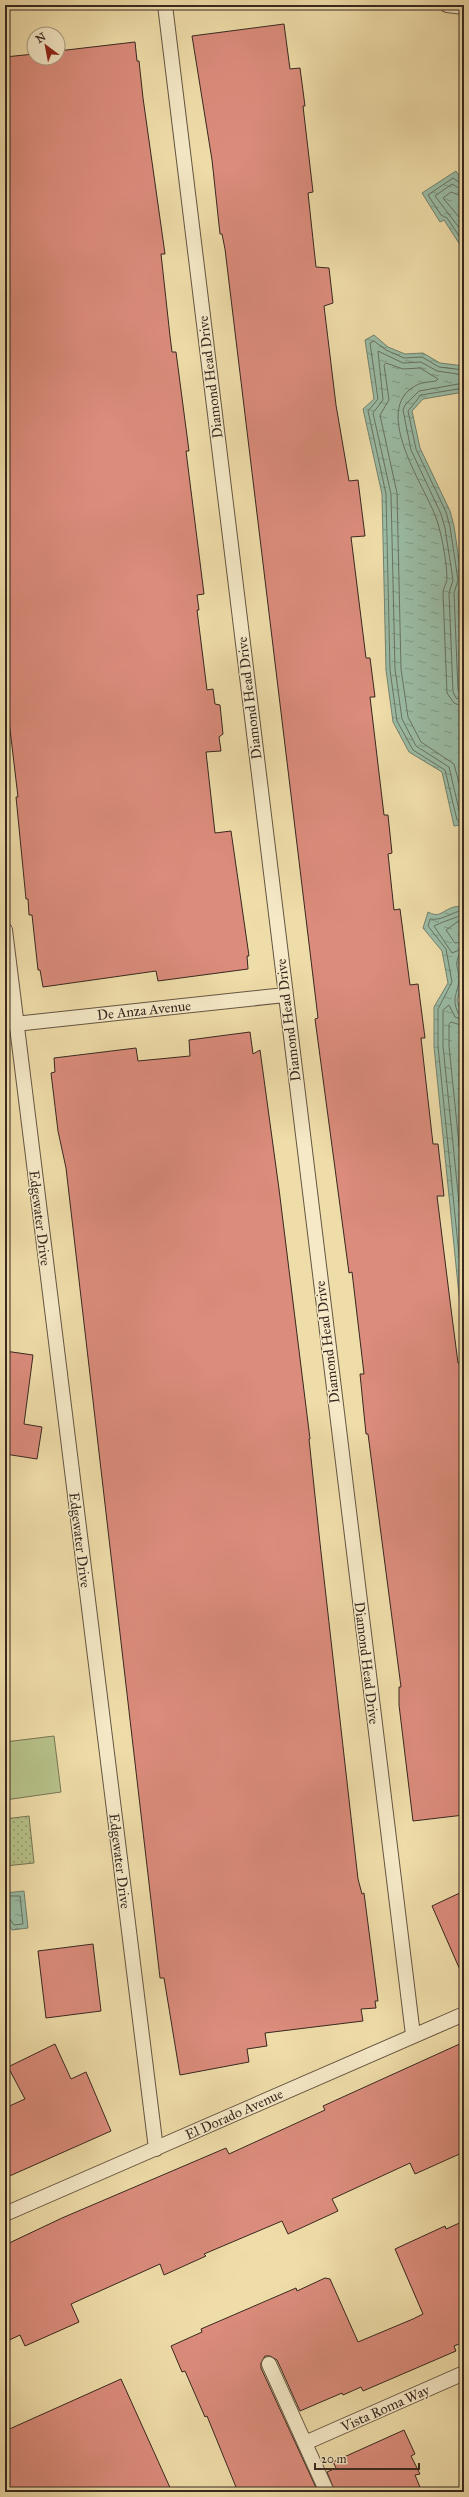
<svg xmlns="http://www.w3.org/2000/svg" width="469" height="2497" font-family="'IM FELL Great Primer',serif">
	<defs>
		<pattern id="park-dots" width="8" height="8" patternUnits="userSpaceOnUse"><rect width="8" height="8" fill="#b7c28a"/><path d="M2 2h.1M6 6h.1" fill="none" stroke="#969e70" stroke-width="1.8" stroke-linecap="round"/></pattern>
		<pattern id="water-ripples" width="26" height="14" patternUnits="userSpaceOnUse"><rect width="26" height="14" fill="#9abca5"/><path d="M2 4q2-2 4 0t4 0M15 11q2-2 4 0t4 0" fill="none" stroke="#7e9986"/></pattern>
	</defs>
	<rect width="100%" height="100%" fill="#efdda9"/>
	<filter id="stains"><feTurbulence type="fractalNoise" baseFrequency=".005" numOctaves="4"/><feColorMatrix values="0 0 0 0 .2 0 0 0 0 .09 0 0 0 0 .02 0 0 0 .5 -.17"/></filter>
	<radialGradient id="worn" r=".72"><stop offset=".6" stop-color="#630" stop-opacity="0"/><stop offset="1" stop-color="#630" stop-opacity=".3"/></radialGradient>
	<!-- park -->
	<path fill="url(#park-dots)" stroke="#777555" d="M29 1816 34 1863 5 1866V1819Z"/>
	<!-- garden -->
	<path fill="#b7c28a" stroke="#777555" d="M54 1736 61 1792 5 1800V1742Z"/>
	<!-- water -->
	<path fill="url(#water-ripples)" stroke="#728170" d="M456 171 464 184V251L444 220 440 222 422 193Z
		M374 335 388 347 405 354 423 353 440 363 464 366V392L423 399 412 411 420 448 450 511 454 526 462 581 458 593 464 710V824L454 826 442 772 409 752 393 722 386 670 382 494 363 409 374 399 365 340Z
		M464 906V955L459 963 463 980 457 1000 461 1011H464V1345L434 1047V1007L448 983 442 951 423 928 428 912C439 918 441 912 451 908 454 906 460 907 464 906Z
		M24 1891 28 1928 12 1930 5 1920V1893Z"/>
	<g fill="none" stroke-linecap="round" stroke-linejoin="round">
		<!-- shore -->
		<path stroke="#687262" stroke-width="1" d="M464 186 453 178 428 195 441 215 447 218 464 243
			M464 191 452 184 435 196 464 234
			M464 197 451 192 443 198 464 223
			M464 370 439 367 422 357 404 358 386 350 374 341 370 343 378 399 368 411 386 494 390 670 397 721 413 750 445 770 457 820H464
			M464 375 437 371 421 362 403 363 378 351 383 400 373 413 391 494 395 669 402 719 416 746 449 767 460 814 464 815
			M464 383 419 391 405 405 403 410 411 450 441 514 445 528 453 580 449 593 453 692 456 698 464 701
			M464 388 421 395 408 411 416 449 446 512 450 527 458 580 454 593 458 690 460 694 464 695
			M464 707 454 703 447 693 443 593C443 588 447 583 447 579 447 562 441 530 435 515 423 484 372 410 415 386 421 382 430 382 436 381L438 379 420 368 403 369 386 363 384 365 389 400 380 415 397 493 401 669 408 717 421 742 454 764 464 802
			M464 910C451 912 443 921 430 919L428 926 446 949 452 982 438 1009V1046L464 1305
			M464 915C459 916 437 924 434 926L452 953 464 948
			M464 921 457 922 446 930 455 943 464 942
			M464 953 459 955C454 965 459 969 459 979 458 995 451 996 458 1013L464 1015
			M464 1020 455 1017 449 1005 443 1010V1046L464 1252
			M464 1026 451 1022 449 1024V1046L464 1194
			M5 1896H20L23 1924 14 1925 9 1918 5 1917"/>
	</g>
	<!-- building -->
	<path fill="#db8c7c" stroke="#372820" d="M284 24 290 69 300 68 305 106H303L313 192 308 193 316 267 329 268 333 303 324 306 336 405 349 481 358 480 365 536 351 537 366 658H370L375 697H370L384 815H388L392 853 388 854 394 910 400 909 410 985 418 984 425 1038H421L433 1144H438L444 1196H437L450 1301 458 1363 464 1362V1815L413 1821 399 1705V1687H401L368 1434H366L360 1374H364L352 1272 349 1273 315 1019 318 1018 225 249 222 234H220L212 160 192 36Z
		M135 42 137 61H139L143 98 165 254H161L170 336 172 352H176L189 451H186L204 594 197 595 199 610H197L207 690 213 689 215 704 220 705 223 734 219 737 221 751 206 752 215 833 231 831 249 956H247L248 969 158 981 156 971 43 987 40 970H38L32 915H29L28 899H26L16 797H18L5 687V57L34 54V58H58V51Z
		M250 1032 253 1054 260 1050 279 1189 310 1439H309L320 1543 358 1879 362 1894 364 1893 378 2001H375L376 2008 361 2009 363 2021 265 2033 267 2046 247 2049 249 2062 180 2075 164 1978H160L66 1168 58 1131 51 1073 55 1072 54 1058 136 1048 138 1061 190 1056 189 1040Z
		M5 1351 33 1355 24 1424 42 1427 37 1459 5 1454Z
		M464 1891V1979L432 1906Z
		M93 1944 101 2011 46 2018 38 1951Z
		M464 2042V2152L415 2174 410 2163 332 2199 338 2211 288 2234 282 2221 204 2254 206 2256 164 2275 160 2264 71 2304 79 2322 25 2346 20 2335 5 2342V2245L62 2218 226 2148 229 2154 325 2110 323 2106Z
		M55 2044 71 2079 86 2072 111 2131 5 2178V2108L25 2099 8 2067Z
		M464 2221V2342L454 2346 456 2351 363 2391 361 2387 343 2395 342 2393 300 2411 277 2360 270 2356H265L261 2363V2368L318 2492H238L207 2416 205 2417 185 2371 182 2372 171 2346 202 2332 201 2329 296 2288 297 2291 325 2278 330 2279 358 2342 413 2319 423 2314 395 2249 445 2226 446 2229Z
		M121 2379 172 2492H5V2431Z
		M404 2430 415 2454 411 2456 420 2474 415 2475 422 2492H335L327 2472 336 2468 333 2462Z"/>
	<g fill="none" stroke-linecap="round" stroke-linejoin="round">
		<defs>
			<path id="lane" d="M165 5 413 2035
				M447 5 464 7
				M5 930 156 2149
				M7 1020 15 1024 285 995
				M5 2214 464 2014
				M269 2364 327 2492
				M305 2443 464 2373"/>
		</defs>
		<!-- lane casing -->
		<use href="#lane" stroke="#655542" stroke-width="16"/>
		<!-- lane -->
		<use href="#lane" stroke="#f5e9c7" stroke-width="14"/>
	</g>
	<g text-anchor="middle" stroke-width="3" stroke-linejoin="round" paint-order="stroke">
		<!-- street labels -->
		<g font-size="14" fill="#372820" stroke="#f5e9c7">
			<text transform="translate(210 377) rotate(-97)" y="5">Diamond Head Drive</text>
			<text transform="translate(249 698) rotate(-97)" y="5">Diamond Head Drive</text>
			<text transform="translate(144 1010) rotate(-6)" y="5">De Anza Avenue</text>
			<text transform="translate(288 1020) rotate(-97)" y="5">Diamond Head Drive</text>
			<text transform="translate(40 1218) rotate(83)" y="5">Edgewater Drive</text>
			<text transform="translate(327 1342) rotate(-97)" y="5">Diamond Head Drive</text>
			<text transform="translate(80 1540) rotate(83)" y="5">Edgewater Drive</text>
			<text transform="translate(367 1663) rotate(83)" y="5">Diamond Head Drive</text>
			<text transform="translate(120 1861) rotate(83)" y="5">Edgewater Drive</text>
			<text transform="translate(234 2114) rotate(-24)" y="5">El Dorado Avenue</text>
			<text transform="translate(385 2408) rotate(-24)" y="5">Vista Roma Way</text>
		</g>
	</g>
	<!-- margin -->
	<rect width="469" height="2497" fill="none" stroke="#efdda9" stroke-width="20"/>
	<rect x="6" y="6" width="457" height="2485" fill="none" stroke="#372820" stroke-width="2"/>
	<rect x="10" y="10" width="449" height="2477" fill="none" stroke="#372820"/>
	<!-- north arrow -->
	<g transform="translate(46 46) rotate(328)"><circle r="19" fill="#f5e9c7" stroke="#a99c84"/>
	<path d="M0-3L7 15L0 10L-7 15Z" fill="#8f2418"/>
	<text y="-6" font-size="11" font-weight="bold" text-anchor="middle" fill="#372820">N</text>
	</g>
	<!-- scale -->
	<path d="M315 2463v6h104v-6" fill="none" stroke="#372820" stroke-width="2"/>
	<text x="321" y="2463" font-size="12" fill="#372820" stroke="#f5e9c7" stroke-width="3" paint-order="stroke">20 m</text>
	<rect width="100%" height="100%" filter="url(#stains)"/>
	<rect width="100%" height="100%" fill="url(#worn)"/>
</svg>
